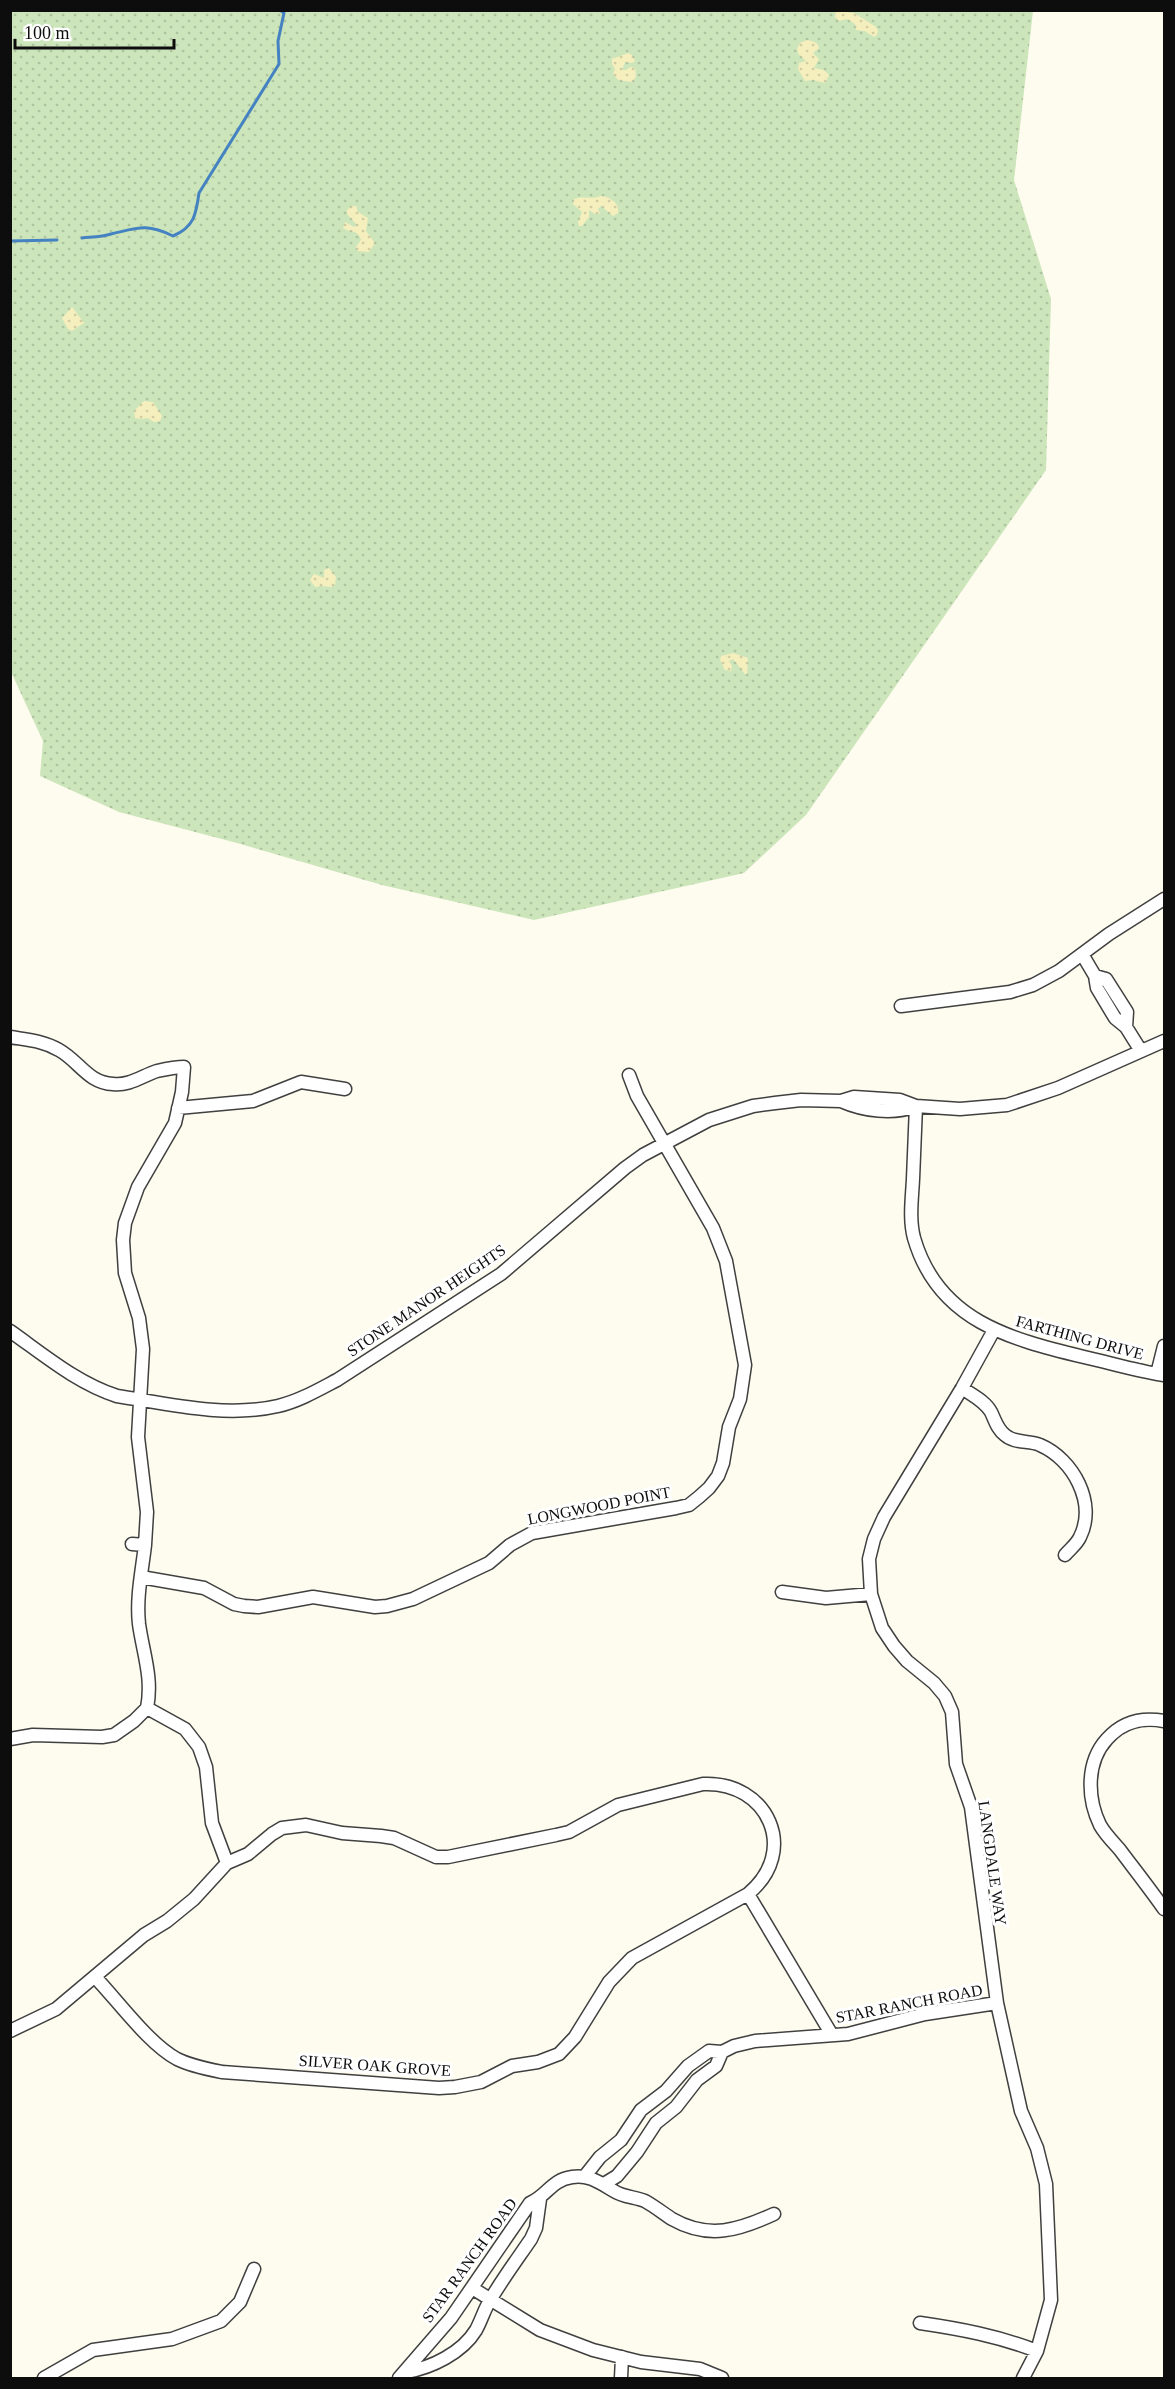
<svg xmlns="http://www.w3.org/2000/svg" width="1175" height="2389" font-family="Georgia,serif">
	<defs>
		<pattern id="grass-dots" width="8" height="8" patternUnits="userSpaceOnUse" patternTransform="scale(1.5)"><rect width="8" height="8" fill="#cce5ba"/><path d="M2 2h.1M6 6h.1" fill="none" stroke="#aec39f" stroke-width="1.8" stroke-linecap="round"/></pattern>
		<pattern id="sand-dots" width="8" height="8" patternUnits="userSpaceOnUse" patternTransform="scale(1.5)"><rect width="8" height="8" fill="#f5efbe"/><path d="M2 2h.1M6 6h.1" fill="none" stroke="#d1cca2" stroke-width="1.8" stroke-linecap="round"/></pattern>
	</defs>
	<rect width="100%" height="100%" fill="#fefcee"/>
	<!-- grass -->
	<path fill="url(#grass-dots)" d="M11 11H1033L1014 180 1051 299 1046 470 806 815 744 873 534 920 382 885 237 843 119 812 40 776 43 741 11 672Z"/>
	<!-- sand -->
	<path fill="url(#sand-dots)" d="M836 11 854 13 876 27 878 31 877 35 874 37 865 31 856 30 855 24 847 19 839 21 835 17Z
		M807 40C813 41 818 42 819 48L813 53 819 59 814 68 824 70 829 75 825 83 813 80 805 81 798 69 799 63 806 61 799 55 797 49 800 43Z
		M628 53 632 55 635 61 632 63 625 62 622 70H626L630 67 635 68 636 77 632 82 618 80 613 74 615 69 612 64V59Z
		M601 196C610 197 620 203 618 213L613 216 601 206 598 209 600 214H595L589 210V217L582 226H579L578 222 582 212 573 204V200C580 195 591 200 601 196Z
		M352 206H356L358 212 368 218 366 231 375 243 369 252 357 251 356 247 361 240C358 229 350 233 343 228L345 222 354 227 357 225 347 214V210Z
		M72 307 84 323 72 331 68 329 62 318Z
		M144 401 153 402 162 416 160 421 154 422 148 418 141 419 135 418 134 411Z
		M329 568 336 577 335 585 331 587 321 586 315 587 310 580 314 574 324 578V570Z
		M733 653 748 658 747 674H745L733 659 729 661 732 666 731 671 725 670 720 660 721 656Z"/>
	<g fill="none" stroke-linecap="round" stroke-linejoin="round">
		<!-- stream -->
		<path stroke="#4482c2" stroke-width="3" d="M82 238C91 237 102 237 111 234 138 228 146 223 173 236 194 227 196 215 199 193L279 64 278 41 284 13 280 10
			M10 241 57 240"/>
		<defs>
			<path id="minor" d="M1082 954 1095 976 1097 988 1115 1018 1126 1027 1141 1051
				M1095 976 1106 979 1127 1012 1126 1027
				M901 1006 1010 992 1033 985 1059 971 1109 934 1164 899
				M10 1037C28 1040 44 1041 59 1050 79 1061 88 1083 113 1084 129 1086 142 1076 157 1071 166 1069 175 1067 184 1067L182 1092 175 1123 138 1187 125 1223 123 1240 125 1273 139 1318 143 1349 138 1437 147 1512 145 1545 132 1544
				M841 1101C864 1111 893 1115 916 1106
				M916 1106C915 1130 914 1155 913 1179 912 1199 909 1219 914 1238 938 1321 1010 1339 1084 1357 1111 1363 1137 1371 1164 1375
				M178 1108 253 1101 301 1082 345 1089
				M994 1330 962 1388 884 1517 874 1539 869 1559 871 1594 882 1628 894 1646 907 1661 934 1683 945 1696 952 1712 956 1764 971 1807 997 2003 1021 2111 1037 2148 1046 2184 1051 2300 1037 2351 1023 2378
				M10 1331C44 1355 77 1383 117 1396 168 1404 226 1418 278 1406 299 1401 318 1390 337 1380L501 1274 625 1168 643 1155 709 1120 753 1106 775 1103 801 1100 841 1101 854 1097 900 1100 916 1106 960 1109 1007 1105 1058 1088 1164 1041
				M1157 1374 1164 1346
				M962 1388C972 1395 985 1401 991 1412 995 1420 997 1429 1005 1435 1015 1444 1029 1440 1040 1445 1073 1459 1097 1503 1080 1537 1077 1544 1070 1549 1065 1555
				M145 1545C142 1571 136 1598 139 1624 143 1653 153 1678 147 1708L185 1729 199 1747 206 1767 212 1823 227 1863
				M141 1577 204 1588 234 1604 244 1606 258 1607 313 1597 375 1607 387 1606 413 1599 489 1563 510 1545 532 1533 676 1508 689 1505 699 1497 709 1488 718 1476 723 1463 729 1427 740 1399 745 1365 726 1261 713 1228 637 1096 629 1075
				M782 1592 826 1598 871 1594
				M1164 1721C1142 1717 1123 1721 1107 1739 1086 1762 1087 1798 1100 1825 1105 1834 1113 1842 1120 1850 1135 1870 1150 1889 1164 1909
				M10 1739 33 1735 102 1737 114 1735 134 1721 147 1708
				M748 1894 832 2035
				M10 2031 56 2009 144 1935 167 1921 194 1899 227 1863 248 1854 272 1834 282 1828 306 1825 342 1833 381 1836 394 1838 436 1857H448L556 1835 569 1832 618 1805 703 1784C768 1781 800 1851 748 1894L632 1958 609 1982 575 2037 559 2054 538 2062 512 2066 481 2082 455 2087 439 2088 222 2072C207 2069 191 2066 177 2059 149 2044 118 2001 95 1977
				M585 2176 600 2157 621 2140 641 2110 666 2091 688 2066 709 2051 722 2052 734 2046 755 2041 848 2034 925 2014 997 2003
				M604 2184 617 2176 637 2152 656 2123 676 2107 697 2080 716 2066 722 2052
				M472 2288 540 2330 593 2350 641 2362 700 2369 722 2378
				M920 2323C961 2329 998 2336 1037 2351
				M406 2372C431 2368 462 2353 476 2330 482 2319 485 2307 492 2297 504 2277 518 2258 531 2239L536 2228 540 2199
				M44 2378 93 2350 172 2339 221 2321 240 2302 254 2269
				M399 2378 451 2318 530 2203C547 2196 551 2180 572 2177 589 2174 600 2183 614 2191 623 2197 635 2197 645 2201 654 2206 663 2213 672 2219 709 2240 739 2230 774 2214
				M621 2378 622 2357"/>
		</defs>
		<!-- minor casing -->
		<use href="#minor" stroke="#404040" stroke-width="15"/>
		<!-- minor -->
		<use href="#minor" stroke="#fff" stroke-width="12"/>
	</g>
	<g text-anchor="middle" stroke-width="6" stroke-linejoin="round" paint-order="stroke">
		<!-- street labels -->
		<g font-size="16" fill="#0d0d0d" stroke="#fff">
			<text transform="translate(426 1300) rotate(-34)" y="6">STONE MANOR HEIGHTS</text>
			<text transform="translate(1080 1337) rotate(15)" y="6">FARTHING DRIVE</text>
			<text transform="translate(599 1505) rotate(-11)" y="6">LONGWOOD POINT</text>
			<text transform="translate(993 1863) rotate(82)" y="6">LANGDALE WAY</text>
			<text transform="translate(909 2003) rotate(-11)" y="6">STAR RANCH ROAD</text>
			<text transform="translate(375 2065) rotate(4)" y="6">SILVER OAK GROVE</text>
			<text transform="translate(469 2260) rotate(-54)" y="6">STAR RANCH ROAD</text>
		</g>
	</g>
	<!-- border -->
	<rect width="1175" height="2389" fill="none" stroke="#0d0d0d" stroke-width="24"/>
	<!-- scale -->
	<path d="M15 39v9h159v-9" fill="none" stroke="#0d0d0d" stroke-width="3"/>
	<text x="24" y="39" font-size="18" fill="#0d0d0d" stroke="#ffffff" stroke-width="4.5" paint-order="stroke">100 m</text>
</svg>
